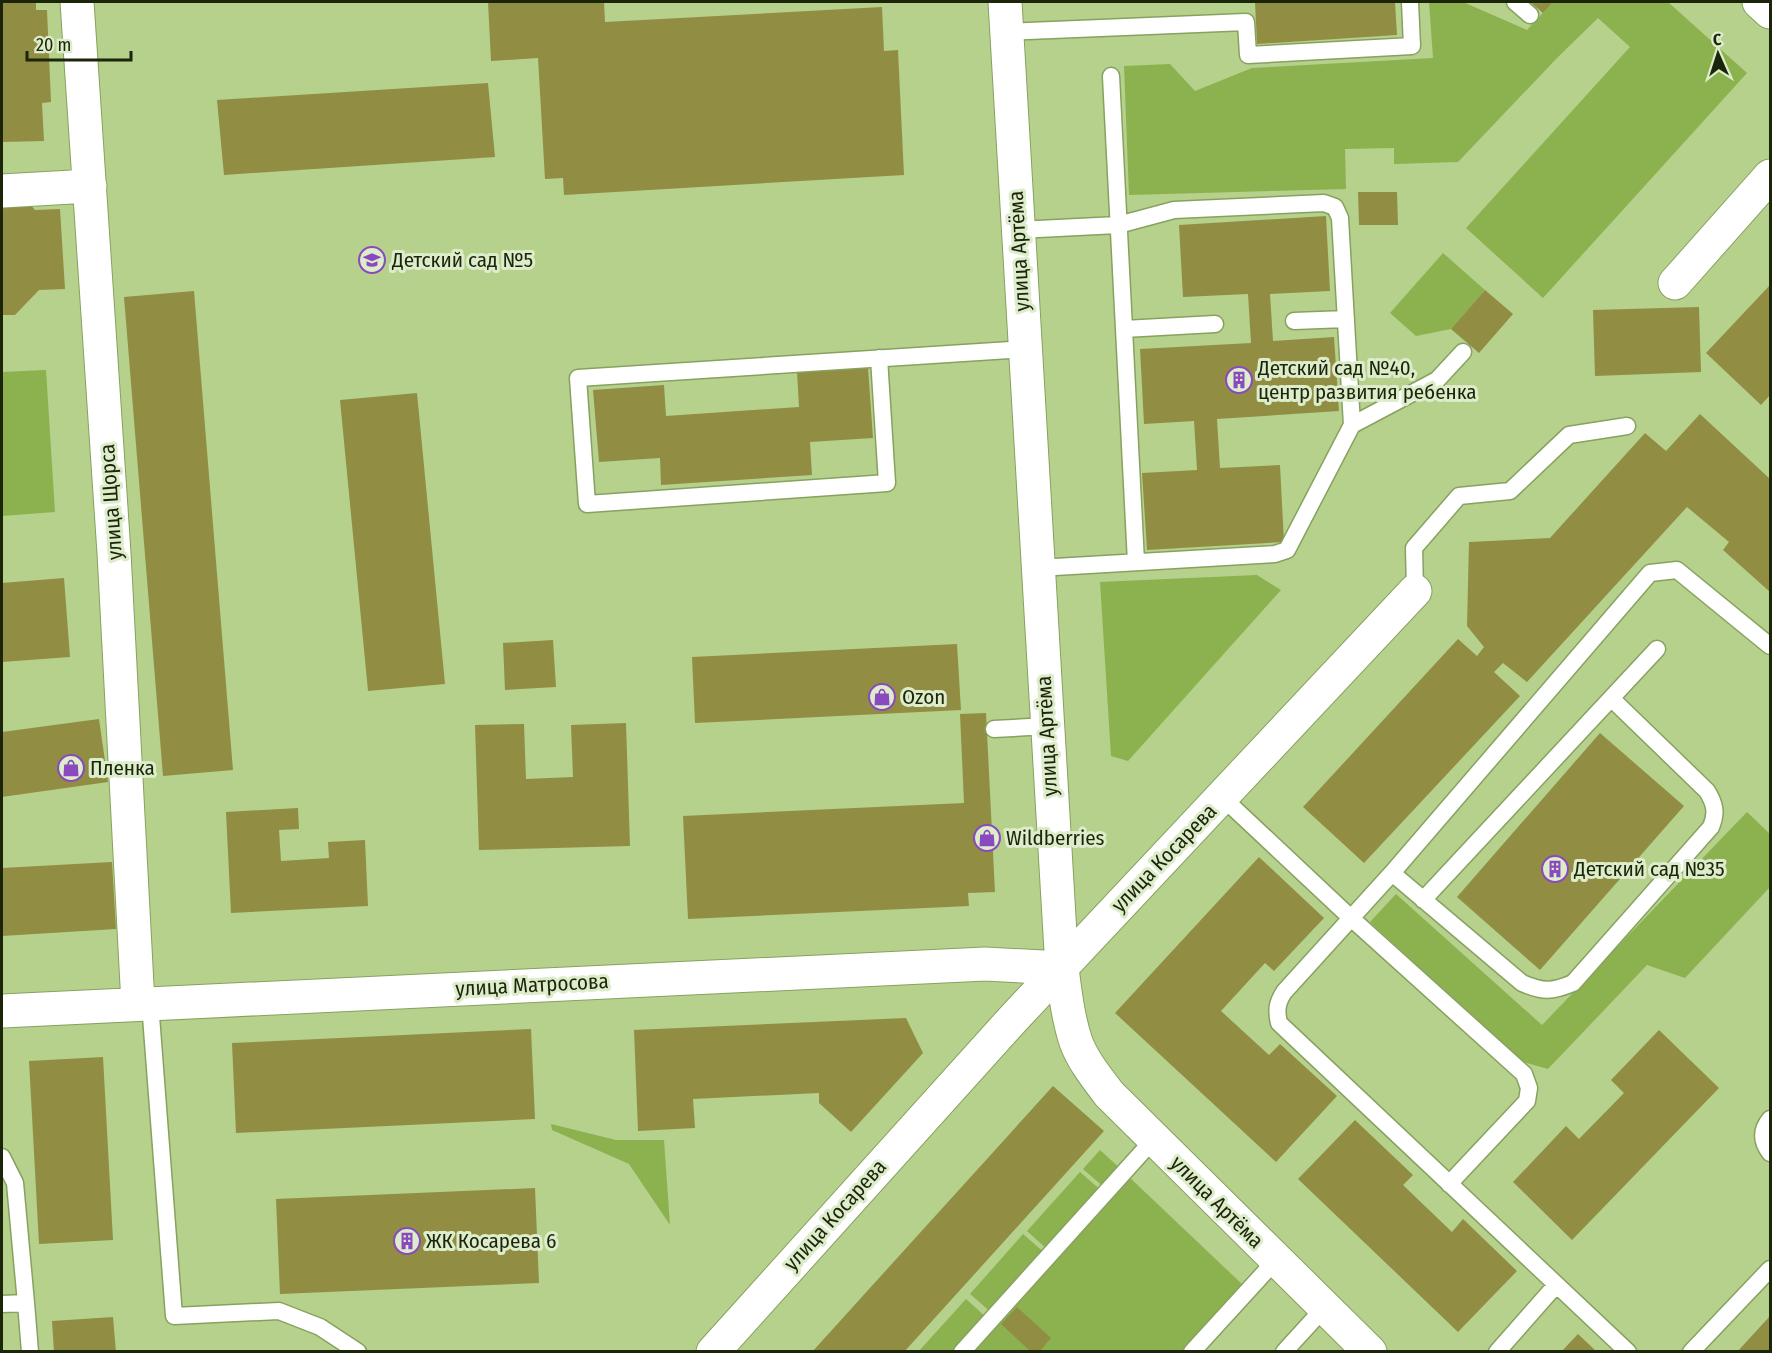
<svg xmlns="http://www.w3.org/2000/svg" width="1772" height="1353" font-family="'Fira Sans Condensed',sans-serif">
	<rect width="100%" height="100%" fill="#b5d18c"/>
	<!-- green -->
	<path fill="#8cb14f" d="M1429 2H1463L1527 30 1553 2H1668L1747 73 1543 298 1466 228 1630 47 1598 18 1557 58 1458 162 1394 164V148L1345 149 1346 189 1129 195 1124 66 1170 64 1195 91 1252 68 1433 58Z
		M1443 253 1485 290 1451 329 1416 336 1390 313Z
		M46 370 55 512 2 516V372Z
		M1257 575 1281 590 1128 761 1111 756 1100 582Z
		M1747 812 1770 834V887L1685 978 1647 965 1548 1069 1520 1061 1370 922 1396 894 1542 1025Z
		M551 1124 616 1140H664L670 1225 629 1164 552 1130Z
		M1100 1150 1123 1171 1106 1189 1083 1169Z
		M1080 1172 1103 1192 1049 1251 1027 1231Z
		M1127 1175 1244 1286 1184 1351 969 1352Z
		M1023 1234 1046 1254 993 1314 970 1294Z
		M966 1299 988 1319 959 1351 918 1352Z"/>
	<!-- building -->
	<path fill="#918e43" d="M2 2H36V10H47L51 102 42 103 44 141 2 142Z
		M488 2H604L605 22 882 7 884 51 898 50 904 175 564 195 563 178 545 179 538 58 491 61Z
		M1255 2H1395L1397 35 1257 44Z
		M1530 2H1553L1543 13Z
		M488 83 495 157 224 175 217 100Z
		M1358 192H1397L1398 225H1359Z
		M29 203 35 210 60 209 65 289 39 290 15 315H2V204Z
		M1326 216 1330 291 1270 294 1273 341 1334 337 1339 411 1217 419 1220 468 1280 465 1284 542 1147 550 1142 473 1197 470 1194 421 1144 424 1140 349 1251 343 1248 294 1183 297 1179 225Z
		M1770 285V395L1761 405 1706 353Z
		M1485 290 1513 314 1479 353 1451 329Z
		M194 291 233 770 163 776 124 297Z
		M1699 307 1701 372 1595 376 1593 310Z
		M868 367 873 438 810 442 812 475 661 485 660 458 599 462 593 390 664 385 666 416 799 407 797 372Z
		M417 393 445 684 368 691 340 400Z
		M1700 414 1770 479V592L1723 550 1729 542 1687 507 1527 682 1503 663 1494 672 1520 696 1364 863 1303 807 1458 639 1477 656 1484 647 1467 626 1469 542 1550 538 1645 433 1666 451Z
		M64 578 70 657 2 662V583Z
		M553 640 556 687 505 690 503 643Z
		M957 644 961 710 695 723 692 657Z
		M986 713 995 892 968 893 969 906 688 919 683 816 964 803 960 714Z
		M99 719 108 782 2 797V732Z
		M626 723 630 846 479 850 475 725 524 724 526 779 573 777 571 725Z
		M1600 733 1684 806 1540 970 1457 897Z
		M298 808 299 829 279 830 281 861 329 858 328 842 365 840 368 906 231 913 226 812Z
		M1259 857 1324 918 1274 971 1265 963 1221 1011 1269 1055 1280 1044 1337 1096 1276 1162 1115 1013Z
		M112 862 116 929 2 936V868Z
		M906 1018 923 1053 851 1132 819 1103V1093L693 1099 695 1128 638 1131 634 1030Z
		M531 1029 535 1119 236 1133 232 1043Z
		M1659 1030 1719 1088 1572 1240 1513 1182 1566 1126 1579 1139 1624 1093 1611 1080Z
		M103 1057 113 1240 39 1244 29 1061Z
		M1053 1086 1104 1131 904 1352H812Z
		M1355 1120 1413 1175 1403 1185 1452 1232 1463 1219 1517 1271 1458 1332 1298 1179Z
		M535 1188 539 1283 280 1294 276 1199Z
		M1017 1307 1051 1338 1039 1352H1031L1001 1324Z
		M1770 1316V1352H1737Z
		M113 1317 116 1352H54L52 1321Z
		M1578 1334 1597 1352H1561Z"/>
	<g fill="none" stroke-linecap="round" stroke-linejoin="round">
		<defs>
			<path id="lane" d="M1515 2 1530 15
				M1006 32 1246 22 1248 55 1412 46 1410 2
				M1111 76 1136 562
				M1018 230 1118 225 1174 210 1324 203 1335 207 1340 218 1352 425
				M1294 321 1346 319
				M1124 329 1215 324
				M879 358 887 483 587 504 578 378 1025 349
				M1038 568 1275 554 1287 550 1352 425 1437 380 1463 352
				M1415 591 1414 548 1459 496 1510 491 1569 435 1627 426
				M994 729 1047 726
				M1222 797 1351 918 1524 1074 1529 1088 1527 1101 1449 1184
				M1392 873 1522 983C1543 992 1552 992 1573 983L1711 827C1717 813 1715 804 1707 791L1612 699
				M1423 900 1657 649
				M150 1003 174 1316 279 1311 320 1327 358 1352
				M1770 1119C1761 1130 1761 1141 1770 1153
				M2 1157 15 1183 26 1303 2 1304
				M26 1303 30 1352
				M962 1352 1154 1139
				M1192 1352 1276 1260
				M1284 1352 1325 1307
				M1497 1352 1556 1285
				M1628 1352 1279 1023C1276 1010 1277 1003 1284 992L1392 873 1650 573 1677 570 1770 646
				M1691 1352 1770 1269"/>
			<path id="street" d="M77 2 114 553 138 1004
				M1759 2 1770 12
				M2 191 90 186
				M1675 283 1770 176
				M2 1011 985 964 1062 968
				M713 1352 1013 1019 1415 591"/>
			<path id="secondary" d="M1005 2 1062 968C1065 992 1068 1018 1076 1042 1083 1061 1097 1078 1109 1094L1370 1352"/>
		</defs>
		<!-- lane casing -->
		<use href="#lane" stroke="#87a25f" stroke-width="19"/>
		<!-- street casing -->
		<use href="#street" stroke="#87a25f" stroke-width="35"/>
		<!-- secondary casing -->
		<use href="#secondary" stroke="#87a25f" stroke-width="35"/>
		<!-- lane -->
		<use href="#lane" stroke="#fff" stroke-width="16"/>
		<!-- street -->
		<use href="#street" stroke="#fff" stroke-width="33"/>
		<!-- secondary -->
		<use href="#secondary" stroke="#fff" stroke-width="33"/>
	</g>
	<!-- icons -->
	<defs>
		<symbol id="school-ring" viewBox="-11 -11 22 22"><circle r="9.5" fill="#ddecca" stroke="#8a49be" stroke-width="1.5"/><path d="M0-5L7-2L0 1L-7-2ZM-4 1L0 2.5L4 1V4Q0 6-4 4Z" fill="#8a49be"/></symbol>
		<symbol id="building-ring" viewBox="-11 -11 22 22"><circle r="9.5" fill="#ddecca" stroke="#8a49be" stroke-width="1.5"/><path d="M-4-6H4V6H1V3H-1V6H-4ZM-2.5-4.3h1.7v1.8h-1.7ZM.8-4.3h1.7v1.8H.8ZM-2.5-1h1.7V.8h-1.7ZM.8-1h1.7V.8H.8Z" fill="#8a49be"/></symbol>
		<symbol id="shop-ring" viewBox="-11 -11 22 22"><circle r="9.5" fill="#ddecca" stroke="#8a49be" stroke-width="1.5"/><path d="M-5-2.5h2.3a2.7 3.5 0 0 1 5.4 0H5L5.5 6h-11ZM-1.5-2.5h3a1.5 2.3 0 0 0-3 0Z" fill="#8a49be"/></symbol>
	</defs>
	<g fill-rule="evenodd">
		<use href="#school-ring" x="357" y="245" width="30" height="30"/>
		<use href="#building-ring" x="1224" y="365" width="30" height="30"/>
		<use href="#shop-ring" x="867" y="682" width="30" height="30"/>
		<use href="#shop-ring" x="56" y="753" width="30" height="30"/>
		<use href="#shop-ring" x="972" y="823" width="30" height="30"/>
		<use href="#building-ring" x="1540" y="854" width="30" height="30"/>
		<use href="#building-ring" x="392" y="1226" width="30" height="30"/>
	</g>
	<g text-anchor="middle" stroke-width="6" stroke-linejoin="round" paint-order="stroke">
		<!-- street labels -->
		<g font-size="21" fill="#1b2509" stroke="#ddecca">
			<text transform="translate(1019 251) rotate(-93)" y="7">улица Артёма</text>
			<text transform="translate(111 502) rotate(-94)" y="7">улица Щорса</text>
			<text transform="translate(1047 736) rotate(-93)" y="7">улица Артёма</text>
			<text transform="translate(1164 858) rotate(-46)" y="7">улица Косарева</text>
			<text transform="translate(532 985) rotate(-3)" y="7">улица Матросова</text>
			<text transform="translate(1217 1202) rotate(45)" y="7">улица Артёма</text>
			<text transform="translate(835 1215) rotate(-48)" y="7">улица Косарева</text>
		</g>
		<!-- poi labels -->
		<g font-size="21" fill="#1b2509" stroke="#ddecca" text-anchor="start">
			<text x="392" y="267">Детский сад №5</text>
			<text x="1258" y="375">Детский сад №40,<tspan x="1258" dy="24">центр развития ребенка</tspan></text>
			<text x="902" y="704">Ozon</text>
			<text x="90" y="775">Пленка</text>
			<text x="1006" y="845">Wildberries</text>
			<text x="1574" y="876">Детский сад №35</text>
			<text x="426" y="1248">ЖК Косарева 6</text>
		</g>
	</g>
	<!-- border -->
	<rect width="1772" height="1353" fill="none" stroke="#1b2509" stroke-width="6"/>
	<!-- north arrow -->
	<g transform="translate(1718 54) rotate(357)" stroke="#ddecca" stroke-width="4.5" paint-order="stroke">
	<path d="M0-4.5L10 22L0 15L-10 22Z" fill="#1b2509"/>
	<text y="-9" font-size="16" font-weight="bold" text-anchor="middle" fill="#1b2509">С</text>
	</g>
	<!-- scale -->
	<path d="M27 51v9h104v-9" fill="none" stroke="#1b2509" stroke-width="3"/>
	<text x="36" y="51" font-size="18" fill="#1b2509" stroke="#ddecca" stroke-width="4.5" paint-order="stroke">20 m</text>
</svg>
